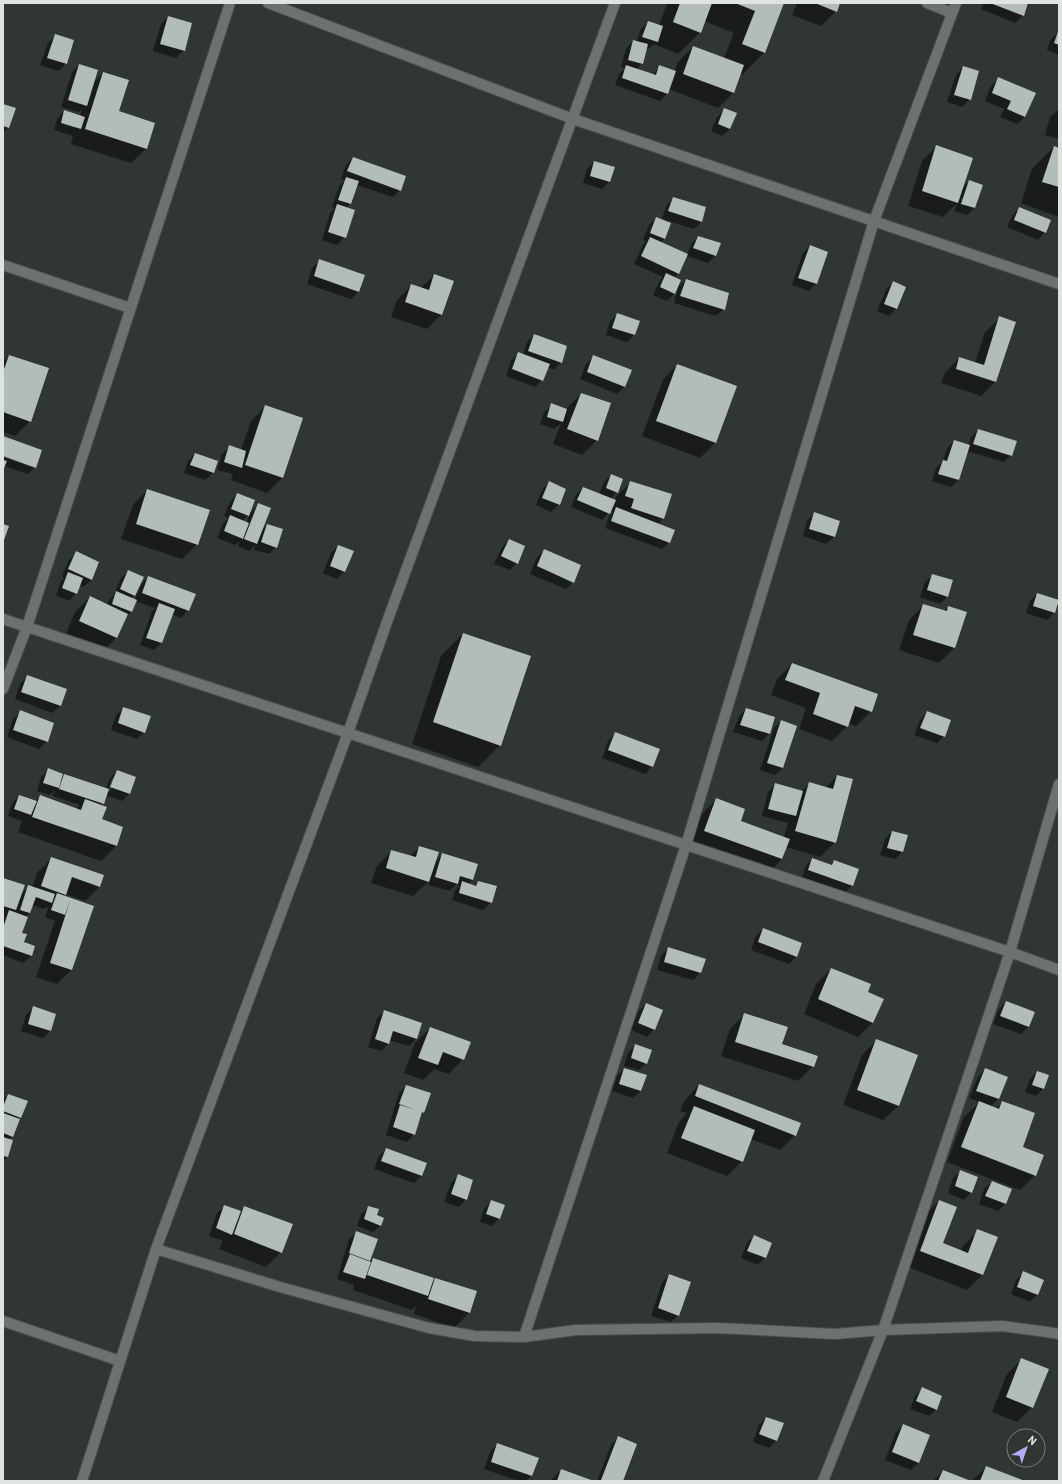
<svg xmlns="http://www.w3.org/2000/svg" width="1062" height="1484" font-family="Barlow,sans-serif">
	<rect width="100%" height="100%" fill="#303631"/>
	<!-- shadow -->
	<path fill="#0007" fill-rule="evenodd" d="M667 3H783L764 53 742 75 740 74 733 93 718 108 669 89 667 94 660 101 615 85 619 74 625 68 621 67 626 49 633 41 636 42 641 29 648 22 659 26ZM704 21 734 33 724 58 693 47 678 62 675 71 660 66 652 75 636 70 642 63 646 47 649 49 654 44 678 54 700 32Z
		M797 3H839L836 11 821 26 792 15Z
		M983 3H1027L1023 15 1015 23 981 9Z
		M168 17 184 50 176 58 153 51 161 24Z
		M1059 32V55L1047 50 1051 39Z
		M55 36 66 63 59 71 40 65 48 43Z
		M79 65 92 84 103 73 118 112 146 149 131 163 71 144 73 136 54 130 57 119 64 111 80 116 82 109 79 112 61 107 72 72Z
		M963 67 970 99 962 107 947 102 956 75Z
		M999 78 1025 117 1017 124 1000 117 1004 109 985 101 991 86Z
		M3 105 8 128 3 133Z
		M725 109 730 129 722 136 711 131 717 117Z
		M1059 109V139L1045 135 1050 117Z
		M937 146 962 188 969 181 981 185 974 208 967 215 954 211 957 203 943 217 908 206 922 161Z
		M1054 147 1059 149V217L1021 203 1032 169Z
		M353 158 400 190 393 197 357 185 350 204 346 208 345 237 337 245 322 240 330 213 335 208 332 207 339 186 345 180 341 179 346 165Z
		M594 162 614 168 609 182 602 189 583 183 587 169Z
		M673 198 701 222 694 229 662 219 666 206Z
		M1019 208 1045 232 1038 240 1007 227 1012 216Z
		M656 218 664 239 660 243 687 255 691 244 698 237 719 244 715 256 708 263 687 256 678 274 674 278 680 281 674 294 667 301 653 295 659 282 663 277 634 264 643 245 646 241 643 240 649 225Z
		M810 246 816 283 809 291 792 285 803 253Z
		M320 260 364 276 358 292 351 299 307 284 312 268Z
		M434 275 442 314 427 329 391 317 397 300 412 285 421 288Z
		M686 280 724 309 716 316 674 303 678 287Z
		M893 282 896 309 889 316 877 311 886 290Z
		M618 314 638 321 634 335 627 342 606 335 610 321Z
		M1000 318 996 381 981 396 941 383 945 373 959 358 975 363 985 332Z
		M534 335 561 362 554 370 547 367 542 380 535 387 506 376 511 361 519 353 523 355 527 342Z
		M9 356 30 421 15 436 3 432V362Z
		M593 357 624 387 617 394 580 379 586 364Z
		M677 365 735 387 715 443 700 458 642 436 663 380Z
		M581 394 597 440 582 455 553 444 561 423 554 429 540 424 544 412 552 405 566 409Z
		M266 406 301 418 282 478 267 493 231 480 233 474 217 470 222 454 229 447 241 450 251 421Z
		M978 430 1011 455 1004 462 967 451 958 480 951 487 932 481 936 468 943 461 947 448 954 441 968 446 971 437Z
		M3 438 35 467 28 474 4 466 3 468V457L32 467V465L3 455Z
		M195 454 217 461 213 473 205 480 184 473 188 461Z
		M611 475 617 492 610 499 615 501 616 497 631 482 663 519 658 524 669 542 662 549 605 528 609 516 613 512 610 511 602 520 571 507 576 495 583 488 599 495 604 482Z
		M549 482 559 504 551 512 536 505 542 490Z
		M147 490 197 544 182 559 121 539 133 505Z
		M237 494 249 514 259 504 262 530 267 525 276 547 269 554 254 550 256 544 249 551 238 546 240 541 235 545 217 538 223 524 228 518 224 516 230 502ZM250 513 247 523 242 521Z
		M815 513 839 521 834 537 826 544 803 536 807 521Z
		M509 540 517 563 510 570 494 564 502 547Z
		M338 546 344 571 337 579 323 573 331 553Z
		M545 550 573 582 566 589 530 574 537 557Z
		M77 553 98 563 91 580 83 587 79 585 76 593 69 601 56 595 61 581 64 578 62 576 69 560Z
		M129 571 134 596 131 598 135 600 141 585 148 577 188 610 181 618 172 614 161 643 154 650 140 645 152 611 155 608 135 601 132 611 126 617 116 638 101 653 65 636 75 612 90 597 107 605 109 600 113 596 121 578Z
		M933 575 947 597 940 604 920 597 925 582Z
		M1037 594 1054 613 1047 620 1026 613 1030 601Z
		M924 605 944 611 949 607 954 648 939 663 899 650 909 620Z
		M463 634 500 745 478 767 412 744 441 656Z
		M792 664 871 711 856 726 848 723 847 726 832 741 799 729 806 708 771 695 777 679Z
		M28 676 66 690 60 706 52 713 15 699 20 684Z
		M123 708 144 732 137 739 111 730 116 715Z
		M746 709 774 718 769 734 762 741 733 732 739 716Z
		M21 711 47 741 39 749 7 737 13 719Z
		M927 712 944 736 937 743 914 735 920 720Z
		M781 721 783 768 775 775 760 770 774 728Z
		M615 733 652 766 645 774 602 758 608 741Z
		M49 770 106 789 110 778 117 771 135 778 129 794 122 801 106 795 101 806V820L122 827 116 846 101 861 18 832 22 821 8 816 12 803 19 796 35 801 40 797 76 809 80 805 53 796 54 791 50 795 37 791 41 777ZM112 778H115L110 792 108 791Z
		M837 776 835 842 820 857 786 847 782 859 767 874 690 846 702 814 717 799 739 821 784 837 788 823 762 816 768 792 775 785 801 792 809 784 825 788Z
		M892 832 906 836 902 852 895 859 880 855 885 839Z
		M420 847 434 863 443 854 472 880 468 884 474 886 478 882 491 902 483 910 452 900 455 890 460 885 456 884 450 891 428 885 430 880 413 896 371 883 377 866 392 851 410 856Z
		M52 858 100 886 85 901 65 894 63 896 68 903 72 899V969L57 984 36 977 55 921 45 917 48 908 46 907 44 909 32 905 29 913 25 917 21 933 23 942 34 946 31 956 23 963 3 955V879L21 894 29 886 32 887 37 873Z
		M812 859 830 866 834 861 852 885 845 893 802 878 805 867Z
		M763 929 797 956 789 964 751 950 756 936Z
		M668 949 704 959 700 973 693 980 657 970 661 956Z
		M831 969 873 1022 858 1037 804 1014 816 984Z
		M1006 1002 1033 1013 1028 1027 1021 1034 993 1024 999 1009Z
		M646 1004 654 1029 647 1037 631 1030 639 1011Z
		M34 1007 55 1014 50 1031 43 1038 21 1031 26 1015Z
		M385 1011 421 1024 416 1039 409 1046 389 1040 388 1044 381 1051 368 1047 377 1018Z
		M745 1014 781 1045 813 1066 798 1081 721 1056 730 1029Z
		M430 1028 463 1059 449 1074 434 1069 423 1080 404 1073 415 1043Z
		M877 1040 898 1106 883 1120 843 1105 862 1055Z
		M636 1045 646 1063 639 1070 624 1066 628 1053Z
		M624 1069 646 1076 641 1091 633 1098 612 1091 617 1076Z
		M985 1069 1006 1078 998 1099 990 1107 996 1109 1003 1102 1021 1147 1035 1175 1020 1190 947 1162 964 1117 980 1102 969 1098 978 1077Z
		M1037 1072 1048 1076 1043 1089 1036 1096 1025 1092 1030 1079Z
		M699 1085 795 1135 780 1150 751 1139 742 1161 727 1176 667 1153 679 1122 687 1113 680 1111 685 1100Z
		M406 1086 423 1112 420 1115 414 1134 407 1142 386 1135 399 1093Z
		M8 1095 21 1117 12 1136 9 1140 12 1141 7 1157 3 1161V1100Z
		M386 1149 426 1163 421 1176 414 1183 374 1169 379 1156Z
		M961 1171 971 1192 964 1200 948 1193 953 1178Z
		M459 1175 466 1199 459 1207 444 1202 451 1183Z
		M992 1182 1011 1189 1005 1204 998 1211 979 1204 984 1189Z
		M492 1201 499 1218 492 1226 480 1222 484 1209Z
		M939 1201 941 1244 960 1251 963 1246 978 1231 996 1238 982 1275 967 1290 905 1266 924 1216Z
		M225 1206 240 1212 244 1207 281 1252 266 1267 219 1249 223 1241 209 1236 217 1213Z
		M369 1207 381 1225 373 1232 357 1226 361 1214Z
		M357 1232 377 1239 368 1264 373 1259 432 1283 436 1279 476 1292 469 1313 454 1328 414 1314 416 1306 412 1310 353 1290 354 1285 337 1279 349 1239Z
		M754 1236 765 1257 758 1265 741 1258 747 1243Z
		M1024 1272 1043 1280 1037 1295 1030 1302 1011 1294 1016 1280Z
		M669 1275 679 1315 671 1322 651 1316 662 1283Z
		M1022 1359 1032 1407 1017 1422 992 1412 1007 1374Z
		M922 1389 936 1409 929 1416 910 1409 915 1396Z
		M766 1418 776 1441 769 1448 753 1442 759 1425Z
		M903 1425 918 1463 911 1470 885 1460 896 1432Z
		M618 1438 622 1481H597L611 1445Z
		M497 1444 531 1476 526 1481H519L484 1469 490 1452Z
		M986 1467 1023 1481H972Z
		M561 1470 591 1481H550Z
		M943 1471 969 1481H933Z"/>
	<!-- building -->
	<path fill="#b2bcba" d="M680 3H712L701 33 673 22Z
		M735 3H784L765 53 742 44 755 11Z
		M815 3H840L837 12Z
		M990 3H1028L1024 16Z
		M168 16 192 23 185 51 160 44Z
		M648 21 663 26 658 42 642 37Z
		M1059 29V45L1054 43Z
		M55 34 74 40 67 64 47 58Z
		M633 40 648 44 643 64 628 60Z
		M693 46 744 65 734 93 683 74Z
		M79 64 98 70 87 106 68 100Z
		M626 65 656 75 659 65 676 71 668 94 622 78Z
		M963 66 979 71 971 100 954 95Z
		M103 72 129 80 119 111 155 123 147 149 85 129Z
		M998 77 1036 93 1025 117 1007 109 1011 101 992 93Z
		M3 104 16 108 9 128 3 126Z
		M724 108 737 113 730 129 718 124Z
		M64 110 85 117 81 129 61 123Z
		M936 145 973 158 958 203 922 191Z
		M1054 146 1059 148V187L1042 182Z
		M353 157 406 176 401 191 347 171Z
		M594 161 615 167 610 182 590 176Z
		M346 177 359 181 351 204 338 200Z
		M969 180 983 185 975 208 961 204Z
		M673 197 706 207 702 222 668 211Z
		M337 204 355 210 346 238 328 232Z
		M1019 207 1051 220 1046 233 1014 220Z
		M656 217 671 223 665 239 650 233Z
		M698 236 721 243 716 256 693 248Z
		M650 237 688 254 679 274 641 256Z
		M810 245 828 252 817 284 798 278Z
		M319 259 365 275 359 292 314 276Z
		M666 273 681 280 675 294 660 287Z
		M434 274 454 281 442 315 405 302 411 284 429 290Z
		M686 279 729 293 725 310 680 296Z
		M893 281 906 287 897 309 884 304Z
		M617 313 640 321 635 335 612 328Z
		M999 316 1016 322 996 382 956 369 959 357 984 365Z
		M534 334 567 346 562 363 528 351Z
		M518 352 550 364 543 381 512 369Z
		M9 355 49 368 31 422 3 412V372Z
		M593 355 632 370 625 387 587 372Z
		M677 364 737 386 716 443 656 421Z
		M581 393 611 403 598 441 567 429Z
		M551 403 567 409 563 422 547 417Z
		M265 405 303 418 283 478 245 465Z
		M978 429 1017 441 1012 456 973 444Z
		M3 436 42 450 36 468 3 456Z
		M954 440 970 445 959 480 938 474 943 460 947 461Z
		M229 445 246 451 242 468 224 462Z
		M195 453 218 461 214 473 190 465Z
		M3 460 7 461 3 471Z
		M611 474 623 479 618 493 606 488Z
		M549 481 566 489 560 505 542 498Z
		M630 481 672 494 664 519 631 508 634 499 625 496Z
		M583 487 616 500 610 514 577 500Z
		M147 489 210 510 198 545 136 524Z
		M237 493 255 500 249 516 231 509Z
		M258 503 271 508 257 544 244 539Z
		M616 507 675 530 670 543 611 521Z
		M814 512 840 521 835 537 809 529Z
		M230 515 249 523 243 539 224 531Z
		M3 524 9 526 3 543Z
		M267 524 283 529 277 548 261 542Z
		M509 539 525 546 518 564 501 556Z
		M338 545 354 551 345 572 330 566Z
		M544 549 581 565 574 583 537 566Z
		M76 551 99 562 92 580 68 569Z
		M128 570 144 577 135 596 120 589Z
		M68 572 83 578 77 594 62 588Z
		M932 574 953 580 948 597 927 590Z
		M148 576 196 594 189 611 142 593Z
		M116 591 137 600 132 612 112 604Z
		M1037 593 1059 600 1055 613 1033 606Z
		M90 596 128 614 117 638 79 621Z
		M159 603 175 609 162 643 146 638Z
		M923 604 947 611 948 606 967 612 955 648 913 635Z
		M463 633 531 656 501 746 433 722Z
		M792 663 878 694 872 712 855 706 848 727 813 714 820 693 785 680Z
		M27 675 67 689 61 706 21 692Z
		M123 707 151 716 145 733 118 723Z
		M746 708 775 717 770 734 740 725Z
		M20 710 54 723 48 742 13 730Z
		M927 711 951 720 945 737 920 728Z
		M781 720 797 726 783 768 767 763Z
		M615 732 660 749 653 767 608 750Z
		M48 768 63 774 59 788 43 783Z
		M117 770 136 777 130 794 110 787Z
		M64 774 109 789 104 804 59 789Z
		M837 775 853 779 836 843 795 831 809 782 833 789Z
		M775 783 803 791 796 816 768 809Z
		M19 795 37 801 31 815 14 809Z
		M40 795 81 810 85 799 107 807 102 819 123 827 117 846 32 817Z
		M716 798 745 809 741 821 790 839 782 859 704 831Z
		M892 831 908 835 903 852 887 848Z
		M419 846 439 852 429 882 386 868 391 850 416 857Z
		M442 853 478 864 473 880 460 876 458 884 435 877Z
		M51 857 104 875 100 887 72 877 66 895 41 886Z
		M812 858 832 865 834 860 859 869 853 886 808 870Z
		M3 878 25 885 16 910 3 906Z
		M462 881 476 886 478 881 497 886 492 903 459 893Z
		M28 885 55 894 52 903 36 897 30 913 20 910Z
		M57 893 71 898 65 915 51 910Z
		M71 898 94 906 72 970 50 963Z
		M9 910 28 917 22 933 27 934 24 942 35 946 32 956 3 946V928Z
		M763 928 802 943 797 957 758 942Z
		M668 947 706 959 701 973 664 962Z
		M831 968 871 984 868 992 884 999 873 1023 818 999Z
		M1006 1001 1035 1012 1029 1027 1000 1016Z
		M646 1003 663 1010 655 1030 638 1023Z
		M33 1006 56 1014 51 1031 28 1024Z
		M384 1010 422 1023 417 1039 393 1031 389 1044 375 1039Z
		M744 1013 788 1027 782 1044 818 1056 814 1067 735 1042Z
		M430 1027 471 1042 464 1060 443 1052 438 1065 418 1058Z
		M876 1039 918 1055 899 1106 857 1090Z
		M635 1044 652 1050 647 1064 631 1058Z
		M624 1068 647 1075 641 1091 619 1084Z
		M985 1068 1008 1077 999 1099 976 1091Z
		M1037 1071 1049 1075 1044 1089 1032 1085Z
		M699 1084 801 1123 796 1136 695 1096Z
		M406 1085 431 1093 424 1113 422 1112 415 1135 393 1127 400 1105 416 1110 399 1104Z
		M8 1094 28 1101 21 1118 3 1111V1107Z
		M979 1101 999 1109 1002 1101 1035 1113 1023 1147 1044 1155 1036 1176 961 1147Z
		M694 1106 755 1130 743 1162 681 1138Z
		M3 1113 20 1119 13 1137 3 1133Z
		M3 1137 13 1140 8 1157 3 1156Z
		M386 1148 427 1163 422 1176 381 1161Z
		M960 1170 978 1177 972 1193 955 1186Z
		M458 1174 473 1180 467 1200 451 1194Z
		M992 1181 1012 1189 1006 1204 985 1196Z
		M491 1200 505 1205 500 1219 486 1214Z
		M939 1200 957 1207 943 1243 968 1253 977 1229 998 1237 983 1275 920 1251Z
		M224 1205 241 1211 232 1235 216 1228Z
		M244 1206 293 1224 282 1253 234 1234Z
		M368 1206 379 1209 377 1215 384 1218 381 1226 364 1219Z
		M356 1231 378 1239 370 1261 349 1253Z
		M754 1235 772 1243 766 1258 747 1251Z
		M350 1254 371 1262 365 1279 343 1272Z
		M373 1258 434 1278 428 1296 367 1275Z
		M1023 1271 1044 1280 1038 1295 1017 1287Z
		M669 1274 691 1282 679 1316 658 1308Z
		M435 1278 477 1291 470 1313 428 1299Z
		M1021 1358 1049 1369 1033 1408 1006 1397Z
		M922 1387 942 1396 937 1410 916 1401Z
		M766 1417 784 1423 777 1441 759 1434Z
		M903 1424 930 1435 919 1463 892 1452Z
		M618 1436 637 1444 623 1481H603L601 1480Z
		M497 1443 539 1458 532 1476 491 1462Z
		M986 1466 1025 1481H980Z
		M561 1469 594 1481H557Z
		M943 1470 971 1481H938Z"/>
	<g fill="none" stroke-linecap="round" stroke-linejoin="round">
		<defs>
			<path id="street" d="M268 3 573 119 1059 284
				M927 3 952 13
				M3 265 130 308
				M3 619 1010 952 1059 970
				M3 689 27 627 230 3
				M156 1249 280 1287 429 1328 475 1336 524 1337 576 1330 718 1328 835 1334 883 1330 1002 1326 1047 1332 1059 1334
				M3 1321 120 1361
				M524 1337 686 845 874 221 956 3
				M82 1481 156 1249 348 733 388 619 615 3
				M823 1481 883 1330 1010 952 1059 784"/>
		</defs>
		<!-- street casing -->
		<use href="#street" stroke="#4c514d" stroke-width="12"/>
		<!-- street -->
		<use href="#street" stroke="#6c736e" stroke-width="10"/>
	</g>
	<!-- border -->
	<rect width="1062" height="1484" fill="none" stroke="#e0e4e1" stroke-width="8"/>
	<!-- north arrow -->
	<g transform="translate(1026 1448) rotate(40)"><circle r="19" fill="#303631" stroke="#767c77"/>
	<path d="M0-3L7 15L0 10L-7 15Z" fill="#b3adf9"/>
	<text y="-6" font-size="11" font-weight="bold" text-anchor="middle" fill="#e0e4e1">N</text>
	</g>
</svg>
